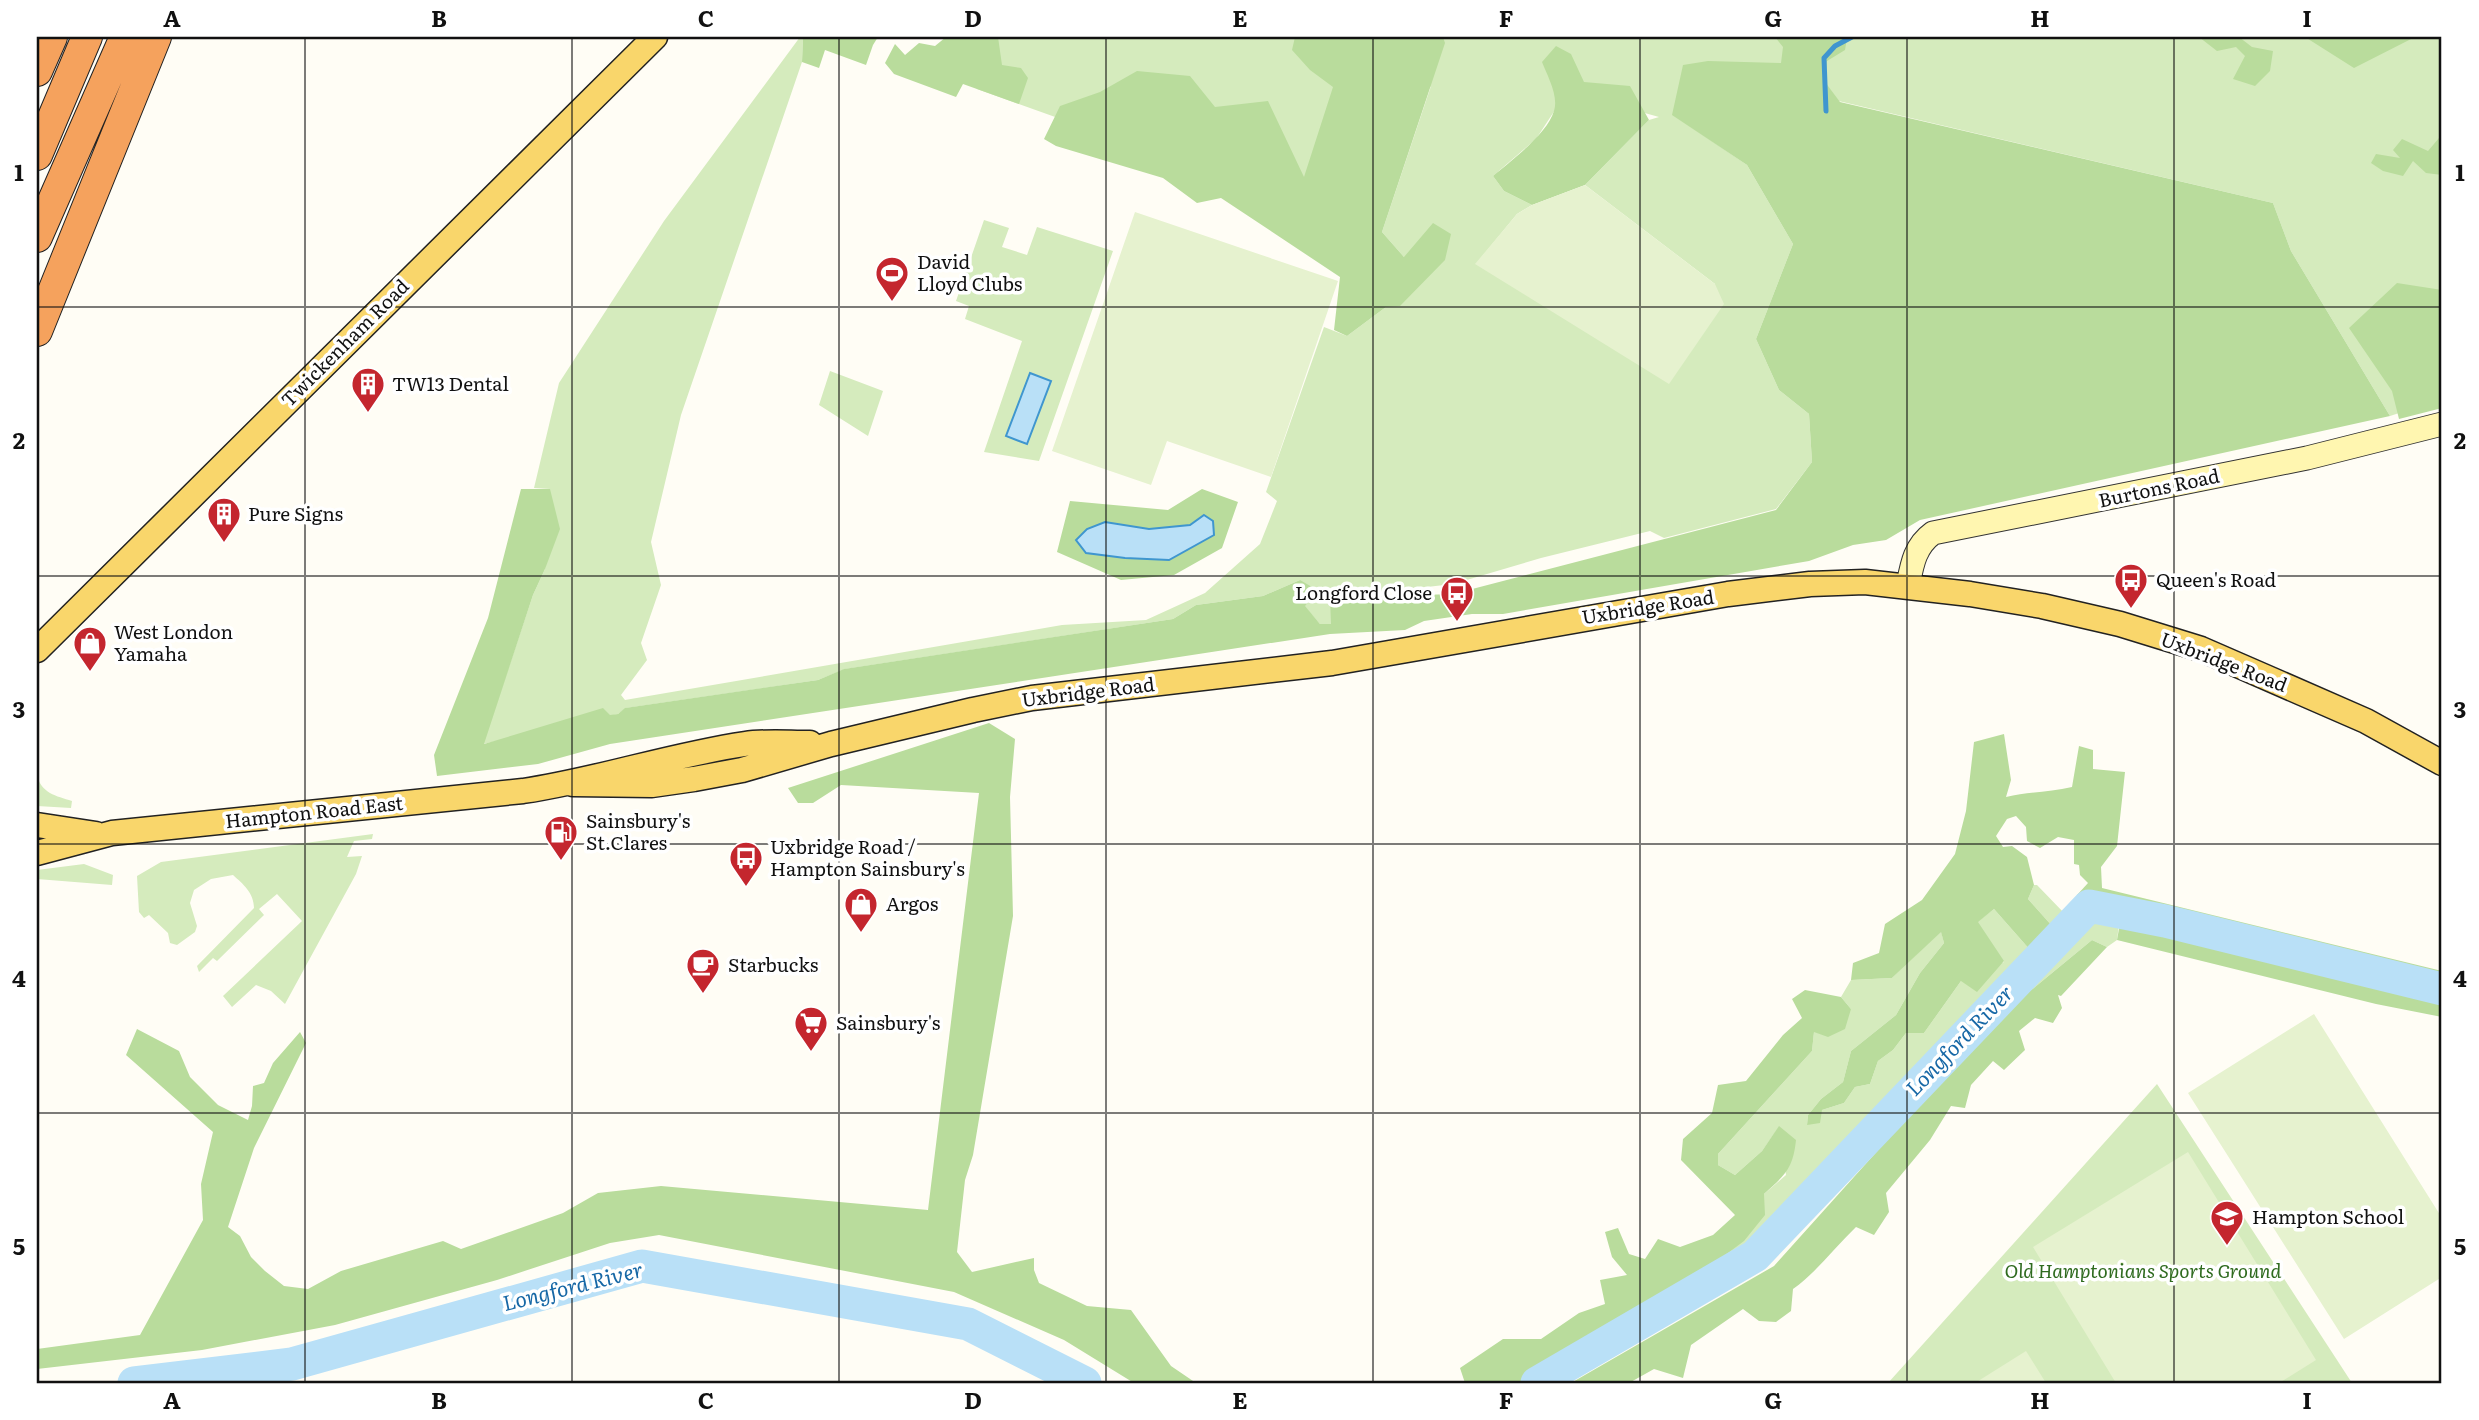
<svg xmlns="http://www.w3.org/2000/svg" width="2479" height="1420" font-family="Literata,serif">
	<rect width="100%" height="100%" fill="#fffdf5"/>
	<!-- green -->
	<path fill="#d5ebbd" fill-rule="evenodd" d="M800 37H803L802 62 681 415 651 542 661 585 641 643 647 660 621 695 625 700 1062 625 1146 620 1205 593 1260 544 1277 501 1266 492 1324 327 1347 336 1386 307 1404 257 1382 232 1431 86 1329 215 977 89 949 37H2442V399L2390 416 2291 251 2273 203 1813 95 1681 120 1747 165 1793 244 1756 339 1779 390 1809 414 1812 462 1776 509 1664 538 1650 531 1541 558 1453 584 1331 598V624H1320L1304 606 1300 580 1263 596 1196 605 1173 619 845 669 818 680 626 708 618 714 483 744 533 595 545 569 550 489 534 488 559 383 664 221ZM1595 99 1659 117 1649 120 1585 185 1715 284 1476 264 1517 214 1532 205 1504 191 1493 176 1536 139 1555 110Z
		M984 220 1009 228 1002 247 1027 255 1037 227 1113 251 1039 461 984 452 1022 341 965 319 969 306 956 301Z
		M830 371 883 391 868 436 819 405Z
		M37 775C41 793 56 796 72 801L71 808 37 806Z
		M373 834 372 839 354 841 347 857 362 856 356 874 285 1004 271 991 256 985 232 1007 223 996 302 921 277 894 259 909 264 915 217 961 213 958 199 972 197 966 254 908C254 893 243 884 233 875L211 879 194 890 190 903 197 926 195 932 177 945 170 943 168 933 149 915 144 918 139 912 137 876 161 862Z
		M84 864 113 875 112 885 37 879V870Z
		M2034 885H2037L2066 915 2053 927 2028 899Z
		M1994 909 2031 951 2012 966 1756 1247 1630 1318 1708 1268 1764 1194 1786 1175 1779 1127 1762 1151 1735 1175 1718 1165V1154L1812 1051 1814 1032 1851 1009 1841 997 1851 980 1892 978 1941 931 1944 943 1920 973 1896 1015 1851 1051 1843 1082 1821 1099 1808 1115 1807 1125 1822 1110 1844 1103 1855 1087 1870 1084 1878 1061 1893 1050 1906 1033H1924L1961 981 2004 962 1977 922Z
		M2092 912 2120 916 2117 940 2107 947 2092 940 1995 1020Z
		M2157 1084 2352 1383H1888Z"/>
	<!-- forest -->
	<path fill="#b9dc9c" fill-rule="evenodd" d="M803 37H878L873 45 866 65 825 50 819 68 802 62Z
		M946 37H998L1002 65 1021 68 1028 78 1019 104 963 84 956 97 894 74 885 63 895 44 905 55 919 43 935 46Z
		M1295 37H1443L1445 43 1382 232 1404 257 1433 223 1451 234 1445 260 1400 306 1386 307 1347 336 1334 330 1340 277 1221 198 1197 203 1163 178 1056 146 1044 139 1060 106 1100 92 1137 71 1190 76 1215 107 1268 101 1304 177 1333 87 1310 70 1292 50Z
		M1775 37 1847 38 1845 50 1827 61 1825 82 1840 102 2273 203 2291 251 2390 416 1920 520 1886 540 1853 545 1809 561 1503 614H1472L1424 621 1405 630 1330 634 610 744 538 764 437 776 434 755 488 618 521 489H550L560 529 545 569 533 595 484 744 603 708 610 715 618 714 625 708 818 680 844 669 1173 619 1196 605 1263 596 1300 580 1312 587 1311 599 1305 606 1320 624H1331L1330 598 1453 594 1776 510 1812 462 1809 414 1779 390 1756 339 1793 244 1747 165 1672 115 1683 65 1708 61 1781 63 1783 47Z
		M2199 37H2239L2252 47 2273 51 2270 71 2255 86 2233 79 2245 56 2236 47 2217 51Z
		M2305 37H2415L2354 68Z
		M1556 46 1571 54 1584 82 1630 86 1649 120 1585 185 1532 205 1504 191 1493 176C1512 160 1547 134 1554 111 1559 96 1547 75 1542 62Z
		M2439 138 2442 141V175L2426 173 2413 161 2403 176 2383 171 2371 163 2376 154 2400 158 2393 150 2402 139 2428 151Z
		M2397 283 2442 290V408L2399 419 2392 391 2349 328Z
		M1202 489 1238 502 1222 548 1174 575 1121 580 1057 552 1070 501 1168 510ZM1190 525 1214 534 1169 560 1132 528 1149 529Z
		M989 723 1015 739 1010 797 1013 916 973 1155 965 1180 957 1252 972 1272 1034 1258V1270L1039 1283 1087 1306 1131 1310 1171 1366 1196 1383H1134L1064 1340 954 1292 659 1235 610 1243 497 1280 335 1325 202 1350 37 1369V1349L140 1335 203 1220 201 1184 213 1132 126 1055 137 1029 179 1051 190 1077 218 1105 248 1120 252 1106 253 1086 264 1083 273 1063 300 1032 306 1043 254 1148 228 1227 240 1236 251 1257 265 1271 284 1286 308 1289 341 1271 443 1241 461 1249 563 1213 598 1193 661 1186 928 1210 979 793 841 785 813 803H798L788 788Z
		M2004 734 2011 780 2006 797C2028 792 2050 792 2072 787L2079 746 2093 750V769L2125 772 2117 846 2101 867 2102 888 2442 971V1017L2376 1004 2117 940 2123 906 2084 902 2077 895 2088 883 2080 875 2079 865 2074 864V840L2058 837 2040 848 2027 841 2026 827 2016 816 2007 819 1996 836 2003 847 2012 846 2027 857 2034 885 2028 899 2053 927 2031 951 1994 909 1978 922 2004 961 1977 992 1961 981 1924 1033H1906L1893 1050 1878 1061 1870 1084 1855 1087 1844 1103 1822 1110 1820 1123 1807 1125 1808 1115 1821 1099 1843 1082 1851 1051 1896 1015 1920 973 1944 943 1941 932 1892 978 1851 980 1853 963 1879 953 1885 924 1922 900 1955 854 1966 811 1974 742Z
		M2092 940 2107 947 2061 996 2058 995 2062 1008 2053 1023 2035 1018 2019 1031 2025 1050 2004 1070 1993 1061 1971 1085 1965 1108 1951 1106 1930 1140 1886 1193 1889 1212 1874 1235 1856 1227C1835 1247 1817 1272 1793 1289L1791 1311 1776 1322 1759 1321 1743 1309 1691 1345 1683 1378 1654 1369 1629 1383H1571L1774 1266 1995 1020Z
		M1805 990 1841 997 1851 1009 1845 1029 1828 1037 1814 1032 1812 1051 1718 1154V1165L1735 1175 1762 1151 1779 1126 1796 1140C1793 1169 1785 1175 1764 1194L1765 1215 1744 1241 1708 1268 1532 1378 1515 1383H1465L1460 1368 1503 1339H1541L1579 1313 1605 1304 1600 1280 1627 1275 1612 1257 1605 1232 1618 1228 1629 1254 1645 1259 1658 1239 1680 1247 1713 1235 1735 1215 1681 1160 1683 1139 1712 1113 1718 1085 1746 1081 1783 1035 1802 1018 1792 999Z"/>
	<!-- pitch -->
	<path fill="#e6f2cf" d="M1585 185 1715 284 1724 304 1669 384 1475 264 1517 214 1532 205Z
		M1135 212 1338 281 1271 477 1167 441 1151 485 1052 451Z
		M2314 1014 2442 1218V1277L2344 1339 2188 1093Z
		M2188 1152 2316 1360 2279 1383H2116L2033 1247Z
		M2026 1351 2046 1383H1975Z"/>
	<!-- water -->
	<path fill="#b9e0f7" stroke="#3f96cf" stroke-width="2" d="M1030 373 1051 381 1027 444 1006 436Z
		M1204 515 1213 521 1214 535 1169 560 1125 558 1086 553 1076 540 1087 529 1105 522 1149 529 1190 525Z"/>
	<g fill="none" stroke-linecap="round" stroke-linejoin="round">
		<!-- stream -->
		<path stroke="#3f96cf" stroke-width="5" d="M1826 111 1824 58 1835 46 1852 37"/>
		<!-- river -->
		<path stroke="#b9e0f7" stroke-width="33" d="M134 1383 292 1364 642 1266 968 1324 1085 1383
			M1537 1383 1755 1256 2089 906 2165 921 2442 989"/>
		<defs>
			<path id="secondary" d="M1908 585C1912 564 1915 546 1933 533L2307 458 2442 424"/>
			<path id="primary" d="M37 650 655 37
				M573 784 652 785 694 779 742 770 831 744 973 710 1032 698 1332 663 1728 594 1810 584 1865 582 1970 594 2042 606 2120 624 2201 649 2366 721 2442 763
				M37 825 96 834
				M37 853 112 833 523 791C598 780 670 755 745 744 766 741 788 743 810 743"/>
			<path id="highway" d="M37 71 52 37
				M37 155 87 37
				M37 237 125 37
				M37 331 156 37"/>
		</defs>
		<!-- secondary casing -->
		<use href="#secondary" stroke="#333" stroke-width="25"/>
		<!-- primary casing -->
		<use href="#primary" stroke="#222" stroke-width="27"/>
		<!-- highway casing -->
		<use href="#highway" stroke="#222" stroke-width="32"/>
		<!-- secondary -->
		<use href="#secondary" stroke="#fff6b0" stroke-width="23"/>
		<!-- primary -->
		<use href="#primary" stroke="#f9d66b" stroke-width="24"/>
		<!-- highway -->
		<use href="#highway" stroke="#f5a25d" stroke-width="30"/>
	</g>
	<!-- grid -->
	<path fill="none" stroke="#111" stroke-width="2" stroke-opacity="0.55" d="M305 37V1383M572 37V1383M839 37V1383M1106 37V1383M1373 37V1383M1640 37V1383M1907 37V1383M2174 37V1383M37 307H2442M37 576H2442M37 844H2442M37 1113H2442"/>
	<!-- icons -->
	<defs>
		<symbol id="stadium-pin" viewBox="-11 -11 22 30"><path d="M0 17L-7.5 6A9.5 9.5 0 1 1 7.5 6Z" fill="#c4262e" stroke="#fff"/><path d="M0-5a6.5 5 0 1 0 0 10a6.5 5 0 1 0 0-10ZM-3.5-1.8h7v3.6h-7Z" fill="#fff"/></symbol>
		<symbol id="building-pin" viewBox="-11 -11 22 30"><path d="M0 17L-7.5 6A9.5 9.5 0 1 1 7.5 6Z" fill="#c4262e" stroke="#fff"/><path d="M-4-6H4V6H1V3H-1V6H-4ZM-2.5-4.3h1.7v1.8h-1.7ZM.8-4.3h1.7v1.8H.8ZM-2.5-1h1.7V.8h-1.7ZM.8-1h1.7V.8H.8Z" fill="#fff"/></symbol>
		<symbol id="bus-pin" viewBox="-11 -11 22 30"><path d="M0 17L-7.5 6A9.5 9.5 0 1 1 7.5 6Z" fill="#c4262e" stroke="#fff"/><path d="M-5-6H5V4H4V6H2V4H-2V6H-4V4H-5ZM-3.5-4V0h7V-4ZM-3.5 1.2v1.5H-2V1.2ZM2 1.2v1.5H3.5V1.2Z" fill="#fff"/></symbol>
		<symbol id="shop-pin" viewBox="-11 -11 22 30"><path d="M0 17L-7.5 6A9.5 9.5 0 1 1 7.5 6Z" fill="#c4262e" stroke="#fff"/><path d="M-5-2.5h2.3a2.7 3.5 0 0 1 5.4 0H5L5.5 6h-11ZM-1.5-2.5h3a1.5 2.3 0 0 0-3 0Z" fill="#fff"/></symbol>
		<symbol id="fuel-pin" viewBox="-11 -11 22 30"><path d="M0 17L-7.5 6A9.5 9.5 0 1 1 7.5 6Z" fill="#c4262e" stroke="#fff"/><path d="M-5.5-6h7V0h2V4h1.3V-2.5L3-4.5l.8-.8L6-3V5H2.5V1h-1V6h-7ZM-4.2-4.7v3.2H.2V-4.7Z" fill="#fff"/></symbol>
		<symbol id="cafe-pin" viewBox="-11 -11 22 30"><path d="M0 17L-7.5 6A9.5 9.5 0 1 1 7.5 6Z" fill="#c4262e" stroke="#fff"/><path d="M-5.5-4.5H6V0H3Q3 3.5 0 3.5H-2.5Q-5.5 3.5-5.5 0ZM3-3.2v2h1.7v-2ZM-6 4.5H4V6H-6Z" fill="#fff"/></symbol>
		<symbol id="supermarket-pin" viewBox="-11 -11 22 30"><path d="M0 17L-7.5 6A9.5 9.5 0 1 1 7.5 6Z" fill="#c4262e" stroke="#fff"/><path d="M-6-5.5h2.5l.6 2H6L4.5 2H-2.5L-4.4-4H-6ZM-1.5 3.2a1.3 1.3 0 1 0 .1 0ZM3 3.2a1.3 1.3 0 1 0 .1 0Z" fill="#fff"/></symbol>
		<symbol id="school-pin" viewBox="-11 -11 22 30"><path d="M0 17L-7.5 6A9.5 9.5 0 1 1 7.5 6Z" fill="#c4262e" stroke="#fff"/><path d="M0-5L7-2L0 1L-7-2ZM-4 1L0 2.5L4 1V4Q0 6-4 4Z" fill="#fff"/></symbol>
	</defs>
	<g fill-rule="evenodd">
		<use href="#stadium-pin" x="873" y="254" width="38" height="52"/>
		<use href="#building-pin" x="349" y="365" width="38" height="52"/>
		<use href="#building-pin" x="205" y="495" width="38" height="52"/>
		<use href="#bus-pin" x="2112" y="561" width="38" height="52"/>
		<use href="#bus-pin" x="1438" y="574" width="38" height="52"/>
		<use href="#shop-pin" x="71" y="624" width="38" height="52"/>
		<use href="#fuel-pin" x="542" y="813" width="38" height="52"/>
		<use href="#bus-pin" x="727" y="839" width="38" height="52"/>
		<use href="#shop-pin" x="842" y="885" width="38" height="52"/>
		<use href="#cafe-pin" x="684" y="946" width="38" height="52"/>
		<use href="#supermarket-pin" x="792" y="1004" width="38" height="52"/>
		<use href="#school-pin" x="2208" y="1198" width="38" height="52"/>
	</g>
	<g text-anchor="middle" stroke-width="7" stroke-linejoin="round" paint-order="stroke">
		<!-- poi labels -->
		<g font-size="19" fill="#111" stroke="#fff" text-anchor="start">
			<text x="917" y="269">David<tspan x="917" dy="22">Lloyd Clubs</tspan></text>
			<text x="392" y="391">TW13 Dental</text>
			<text x="248" y="521">Pure Signs</text>
			<text x="2156" y="587">Queen's Road</text>
			<text x="1432" y="600" text-anchor="end">Longford Close</text>
			<text x="114" y="639">West London<tspan x="114" dy="22">Yamaha</tspan></text>
			<text x="586" y="828">Sainsbury's<tspan x="586" dy="22">St.Clares</tspan></text>
			<text x="770" y="854">Uxbridge Road /<tspan x="770" dy="22">Hampton Sainsbury's</tspan></text>
			<text x="886" y="911">Argos</text>
			<text x="728" y="972">Starbucks</text>
			<text x="836" y="1030">Sainsbury's</text>
			<text x="2252" y="1224">Hampton School</text>
		</g>
		<!-- street labels -->
		<g font-size="19" fill="#111" stroke="#fff">
			<text transform="translate(345 343) rotate(-45)" y="7">Twickenham Road</text>
			<text transform="translate(2159 488) rotate(-12)" y="7">Burtons Road</text>
			<text transform="translate(1648 607) rotate(-9)" y="7">Uxbridge Road</text>
			<text transform="translate(2224 662) rotate(21)" y="7">Uxbridge Road</text>
			<text transform="translate(1088 692) rotate(-7)" y="7">Uxbridge Road</text>
			<text transform="translate(314 812) rotate(-6)" y="7">Hampton Road East</text>
		</g>
		<!-- park labels -->
		<g font-size="19" font-style="italic" fill="#2f6b1f" stroke="#fff">
			<text x="2143" y="1278">Old Hamptonians Sports Ground</text>
		</g>
		<!-- water labels -->
		<g font-size="21" font-style="italic" fill="#1768a6" stroke="#fff">
			<text transform="translate(1960 1041) rotate(-46)" y="7">Longford River</text>
			<text transform="translate(573 1287) rotate(-14)" y="7">Longford River</text>
		</g>
	</g>
	<!-- border -->
	<rect width="2479" height="1420" fill="none" stroke="#ffffff" stroke-width="77"/>
	<rect x="38" y="38" width="2402" height="1344" fill="none" stroke="#111" stroke-width="2.5"/>
	<g font-size="23" text-anchor="middle" font-weight="bold" fill="#111">
		<text x="172" y="27">A</text>
		<text x="439" y="27">B</text>
		<text x="706" y="27">C</text>
		<text x="973" y="27">D</text>
		<text x="1240" y="27">E</text>
		<text x="1506" y="27">F</text>
		<text x="1773" y="27">G</text>
		<text x="2040" y="27">H</text>
		<text x="2307" y="27">I</text>
		<text x="19" y="181">1</text>
		<text x="2460" y="181">1</text>
		<text x="19" y="449">2</text>
		<text x="2460" y="449">2</text>
		<text x="19" y="718">3</text>
		<text x="2460" y="718">3</text>
		<text x="19" y="987">4</text>
		<text x="2460" y="987">4</text>
		<text x="19" y="1255">5</text>
		<text x="2460" y="1255">5</text>
		<text x="172" y="1409">A</text>
		<text x="439" y="1409">B</text>
		<text x="706" y="1409">C</text>
		<text x="973" y="1409">D</text>
		<text x="1240" y="1409">E</text>
		<text x="1506" y="1409">F</text>
		<text x="1773" y="1409">G</text>
		<text x="2040" y="1409">H</text>
		<text x="2307" y="1409">I</text>
	</g>
</svg>
